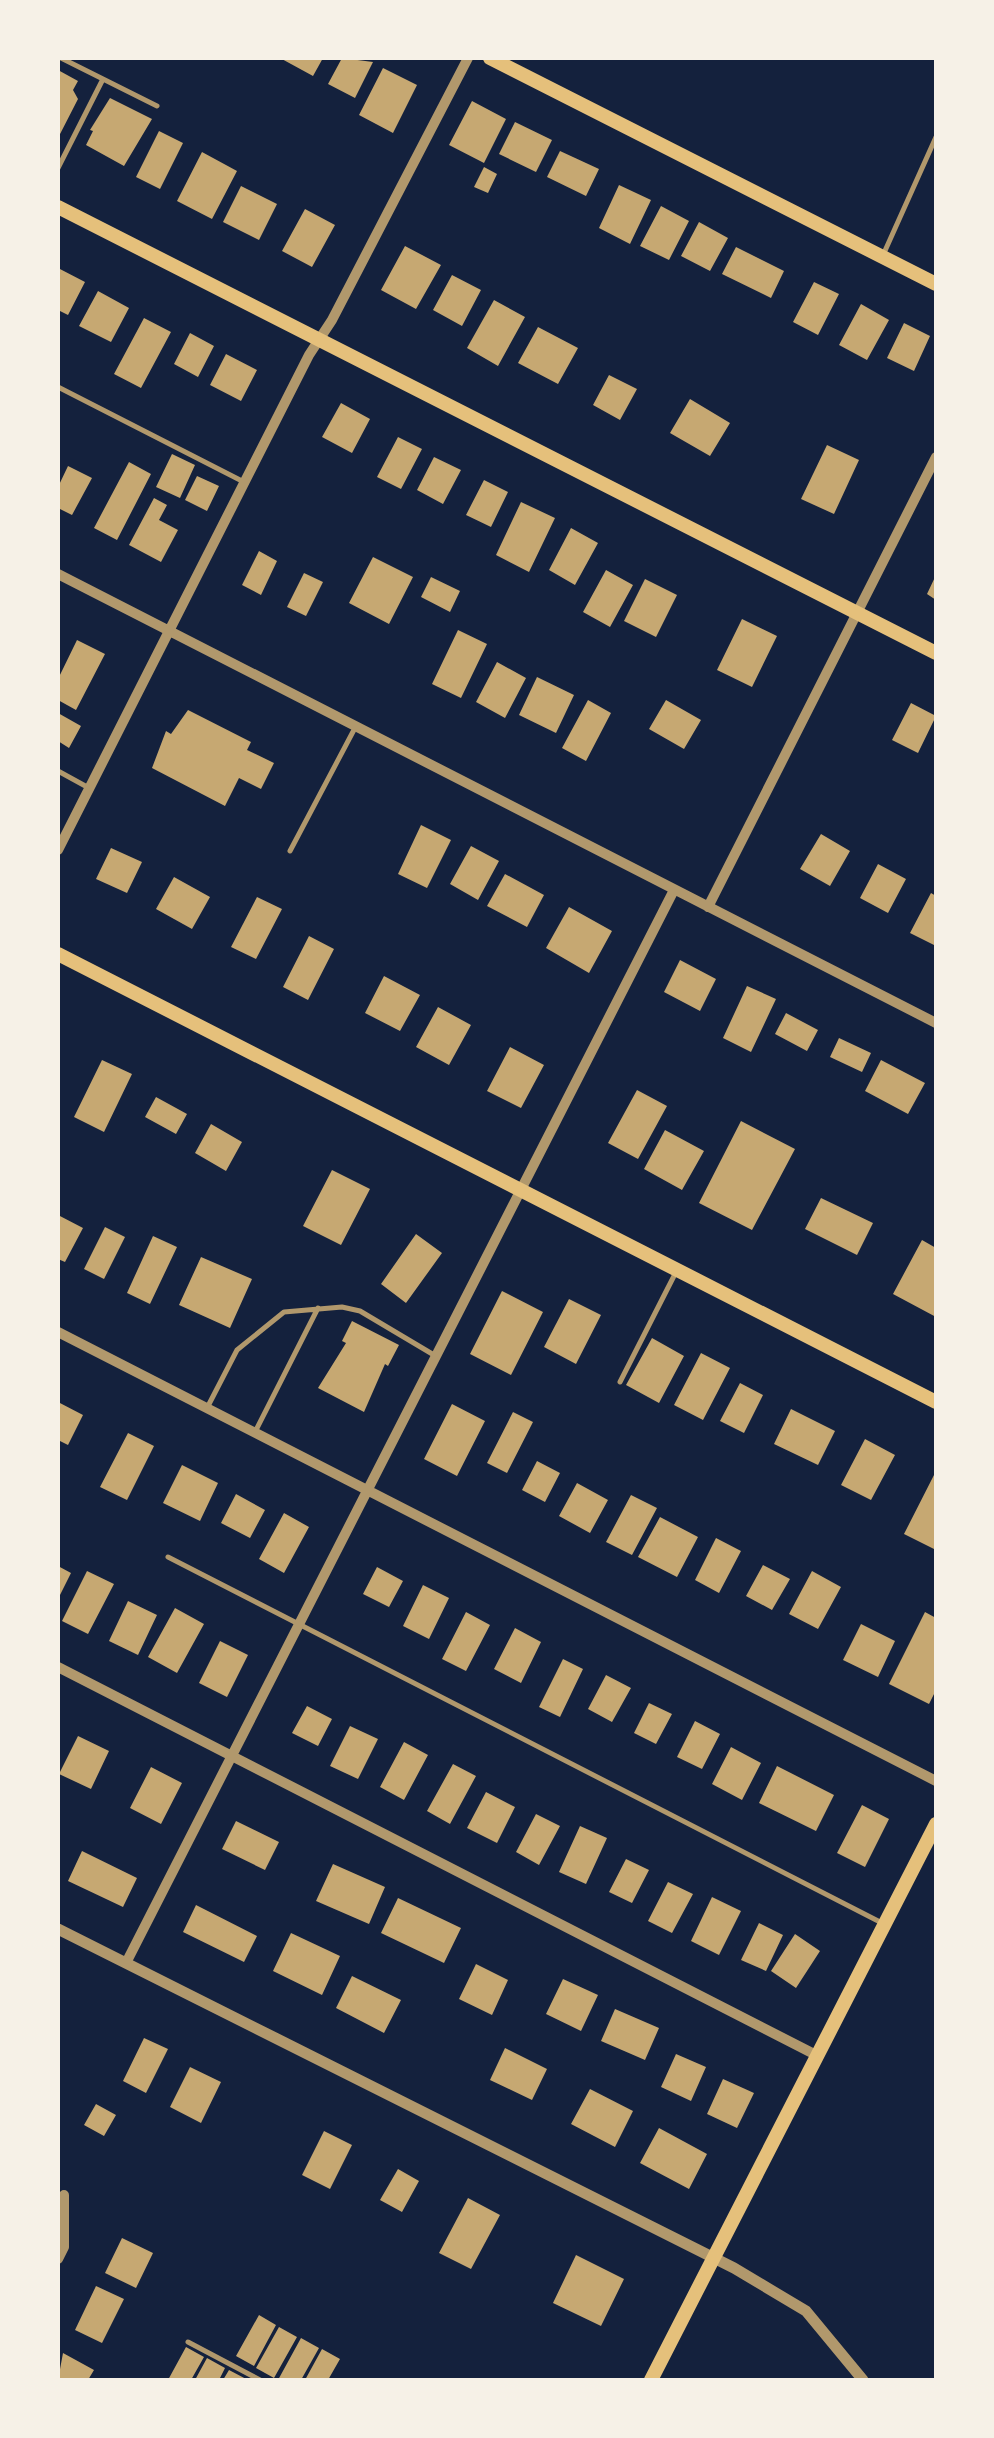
<svg xmlns="http://www.w3.org/2000/svg" width="994" height="2438" font-family="'Source Serif 4',serif">
	<rect width="100%" height="100%" fill="#14213d"/>
	<!-- building -->
	<path fill="#c6a872" d="M280 58H323L313 76Z
		M342 58 373 62 355 98 328 84Z
		M383 68 417 85 393 133 359 115Z
		M58 70 78 81 73 90 78 99 58 138Z
		M110 98 152 119 124 166 86 145 93 131 90 130Z
		M472 101 506 119 484 163 449 145Z
		M515 122 552 140 536 172 499 154Z
		M159 131 183 143 160 189 136 177Z
		M560 151 599 169 586 196 547 177Z
		M202 152 237 171 212 219 177 201Z
		M484 167 497 174 488 193 474 187Z
		M619 185 651 200 630 244 599 228Z
		M241 186 277 204 259 240 223 222Z
		M661 206 689 221 669 260 640 246Z
		M305 209 335 225 312 267 282 251Z
		M699 222 728 238 710 271 681 256Z
		M405 246 441 265 416 309 381 290Z
		M736 247 784 271 771 298 722 274Z
		M58 268 85 282 68 315 58 310Z
		M452 275 481 290 462 326 433 310Z
		M814 282 839 294 818 335 793 322Z
		M98 291 129 308 111 342 79 326Z
		M494 300 525 317 498 366 467 348Z
		M861 304 889 320 867 360 839 345Z
		M144 318 171 332 141 388 114 374Z
		M904 323 930 336 914 371 887 358Z
		M538 327 578 348 558 384 518 363Z
		M190 333 214 346 198 377 174 364Z
		M226 354 257 370 241 401 210 385Z
		M609 375 637 389 620 420 593 405Z
		M690 399 730 423 710 456 670 433Z
		M341 403 370 419 352 453 322 437Z
		M398 437 422 449 401 489 377 477Z
		M827 445 859 460 834 514 801 499Z
		M172 454 195 465 180 498 156 487Z
		M434 457 461 470 443 504 417 490Z
		M129 462 151 474 117 540 94 528Z
		M68 466 92 478 72 515 58 508V487Z
		M197 476 219 486 207 511 185 500Z
		M484 480 508 492 491 527 466 515Z
		M154 498 167 505 159 520 178 530 161 562 129 545Z
		M521 502 555 518 529 572 496 555Z
		M571 528 598 543 575 585 549 570Z
		M259 551 277 561 261 595 242 585Z
		M373 557 413 577 389 624 349 603Z
		M606 570 633 585 610 627 583 612Z
		M304 573 323 582 306 616 287 607Z
		M936 575V600L927 594Z
		M431 577 460 591 450 612 421 597Z
		M645 579 677 595 656 637 624 621Z
		M742 619 777 636 752 687 717 670Z
		M458 630 487 644 461 698 432 684Z
		M77 640 105 654 76 710 58 700V679Z
		M497 662 526 678 505 718 476 702Z
		M537 677 574 695 556 733 519 715Z
		M588 700 611 713 586 761 562 748Z
		M666 700 701 720 684 749 649 729Z
		M911 703 936 716 918 753 892 740Z
		M188 710 251 742 247 750 274 763 261 789 239 778 225 806 152 768 166 731 171 734Z
		M58 713 81 726 69 748 58 741Z
		M421 825 451 840 427 888 398 874Z
		M821 834 850 851 830 886 800 869Z
		M471 846 499 861 478 900 450 884Z
		M111 848 142 862 127 893 96 879Z
		M878 864 906 879 888 913 860 898Z
		M505 874 544 895 527 927 487 906Z
		M174 877 210 897 192 929 156 909Z
		M931 893 936 896V946L910 933Z
		M257 897 282 909 256 959 231 947Z
		M569 907 612 931 589 973 546 948Z
		M309 936 334 949 308 1000 283 987Z
		M680 960 716 979 700 1011 664 992Z
		M384 976 420 995 400 1031 365 1013Z
		M747 986 776 999 751 1052 723 1038Z
		M438 1007 471 1025 449 1065 416 1047Z
		M786 1013 818 1030 807 1051 775 1034Z
		M839 1038 871 1053 862 1072 830 1057Z
		M510 1047 544 1065 521 1108 487 1091Z
		M102 1060 132 1074 104 1132 74 1117Z
		M881 1060 925 1083 908 1114 865 1091Z
		M637 1090 667 1106 638 1159 608 1143Z
		M156 1097 187 1114 176 1134 145 1117Z
		M741 1121 795 1149 752 1230 699 1203Z
		M211 1124 242 1142 226 1171 195 1153Z
		M665 1130 704 1151 682 1190 644 1169Z
		M332 1170 370 1189 341 1245 303 1226Z
		M821 1198 873 1223 857 1255 805 1229Z
		M58 1215 83 1228 65 1262 58 1259Z
		M105 1227 125 1237 104 1279 84 1269Z
		M416 1234 442 1253 406 1303 381 1284Z
		M153 1236 177 1247 150 1304 127 1293Z
		M922 1240 936 1248V1317L893 1294Z
		M201 1257 252 1279 230 1328 179 1305Z
		M502 1291 543 1312 511 1375 470 1354Z
		M569 1299 601 1315 576 1364 544 1347Z
		M352 1321 399 1345 388 1366 385 1364 364 1412 318 1388 346 1343 342 1341Z
		M652 1338 684 1356 659 1403 626 1385Z
		M701 1353 730 1368 703 1420 674 1405Z
		M740 1383 763 1395 744 1433 720 1421Z
		M58 1402 83 1415 68 1445 58 1440Z
		M452 1404 485 1421 457 1476 424 1459Z
		M791 1409 835 1431 818 1465 774 1444Z
		M513 1412 533 1422 507 1473 487 1463Z
		M128 1433 154 1446 127 1500 100 1487Z
		M865 1439 895 1455 871 1500 841 1485Z
		M537 1461 560 1473 545 1502 522 1490Z
		M182 1465 218 1483 200 1521 163 1503Z
		M934 1475 936 1477V1550L904 1534Z
		M577 1483 608 1500 590 1533 559 1516Z
		M236 1494 265 1510 250 1538 221 1523Z
		M631 1495 657 1508 632 1555 606 1542Z
		M284 1513 309 1527 284 1573 259 1559Z
		M660 1517 698 1537 677 1577 638 1557Z
		M716 1538 741 1551 719 1593 695 1580Z
		M763 1565 790 1579 772 1610 746 1596Z
		M58 1566 71 1573 58 1599Z
		M377 1567 403 1581 389 1607 363 1594Z
		M87 1571 114 1584 88 1634 62 1621Z
		M812 1571 841 1587 818 1629 789 1614Z
		M423 1585 449 1598 429 1639 403 1626Z
		M128 1601 157 1615 138 1655 109 1641Z
		M175 1608 204 1624 177 1673 148 1657Z
		M466 1612 490 1625 466 1671 442 1659Z
		M925 1612 936 1618V1690L929 1704 889 1684Z
		M861 1624 895 1641 878 1677 843 1660Z
		M515 1628 541 1642 521 1683 494 1669Z
		M220 1641 248 1655 227 1697 199 1683Z
		M563 1659 583 1669 560 1717 539 1707Z
		M606 1675 631 1688 612 1722 588 1709Z
		M649 1703 672 1714 656 1744 634 1733Z
		M307 1706 332 1719 318 1746 292 1733Z
		M695 1721 720 1734 702 1769 677 1757Z
		M350 1726 378 1739 358 1779 330 1766Z
		M78 1736 109 1751 91 1789 59 1774Z
		M404 1742 428 1755 404 1800 380 1787Z
		M731 1747 761 1763 742 1800 712 1784Z
		M453 1764 476 1776 450 1824 427 1811Z
		M777 1766 834 1795 816 1831 759 1803Z
		M151 1767 182 1783 161 1824 130 1808Z
		M486 1792 515 1807 497 1843 467 1828Z
		M862 1805 889 1819 865 1867 837 1853Z
		M536 1814 560 1826 539 1865 516 1852Z
		M236 1821 279 1842 265 1870 222 1849Z
		M580 1826 607 1838 586 1884 559 1872Z
		M82 1851 137 1878 123 1907 68 1881Z
		M626 1859 649 1870 632 1903 609 1892Z
		M333 1864 385 1887 369 1924 316 1901Z
		M668 1882 693 1894 672 1933 648 1921Z
		M712 1897 741 1911 719 1955 691 1941Z
		M398 1898 461 1928 444 1963 381 1933Z
		M196 1905 257 1936 244 1962 183 1932Z
		M759 1923 783 1935 766 1971 741 1960Z
		M291 1933 340 1956 322 1995 273 1971Z
		M795 1934 820 1951 796 1988 771 1971Z
		M476 1964 508 1980 492 2015 459 1999Z
		M352 1976 401 2000 384 2033 336 2008Z
		M563 1979 598 1995 581 2031 546 2014Z
		M615 2009 659 2028 645 2060 601 2041Z
		M144 2038 168 2049 146 2093 123 2081Z
		M505 2048 547 2069 532 2100 490 2080Z
		M676 2054 706 2067 691 2101 661 2087Z
		M190 2067 221 2082 201 2123 170 2107Z
		M723 2079 754 2093 737 2128 707 2114Z
		M590 2089 633 2111 615 2147 571 2124Z
		M96 2104 116 2115 104 2136 84 2125Z
		M659 2128 707 2154 689 2189 640 2163Z
		M324 2131 352 2145 330 2189 302 2175Z
		M398 2169 419 2181 402 2212 380 2200Z
		M468 2198 500 2215 471 2269 439 2253Z
		M122 2238 153 2253 136 2288 105 2273Z
		M576 2255 624 2279 601 2326 553 2303Z
		M96 2286 124 2299 102 2343 75 2330Z
		M259 2315 276 2325 254 2366 236 2356Z
		M279 2327 297 2337 274 2378 256 2368Z
		M301 2338 319 2348 301 2380H278Z
		M186 2347 204 2357 191 2380H168Z
		M322 2349 340 2359 328 2380H305Z
		M63 2353 94 2370 88 2380H58Z
		M207 2358 225 2368 219 2380H195Z
		M229 2370 248 2380H223Z"/>
	<g fill="none" stroke-linecap="round" stroke-linejoin="round">
		<!-- service -->
		<path stroke="#b1986c" stroke-width="5" d="M61 58 157 106
			M58 168 103 79
			M884 253 936 137
			M58 387 242 481
			M58 771 89 788
			M290 851 356 726
			M620 1382 676 1272
			M207 1408 237 1350 284 1312 342 1307 360 1311 434 1355
			M256 1430 318 1308
			M168 1557 882 1923
			M188 2342 260 2380"/>
		<!-- minor -->
		<path stroke="#b1986c" stroke-width="10" d="M58 574 936 1023
			M58 850 309 355 332 320 468 58
			M708 907 936 457
			M58 1332 936 1781
			M58 1667 818 2056
			M126 1963 674 890
			M58 2259 64 2247V2195"/>
		<!-- tertiary -->
		<path stroke="#b1986c" stroke-width="11" d="M58 1929 734 2268 806 2311 863 2380"/>
		<!-- secondary -->
		<path stroke="#e5c07b" stroke-width="14" d="M490 58 936 284
			M58 207 936 653
			M58 954 936 1402
			M651 2380 936 1824"/>
	</g>
	<!-- border -->
	<rect width="994" height="2438" fill="none" stroke="#f6f1e7" stroke-width="120"/>
</svg>
